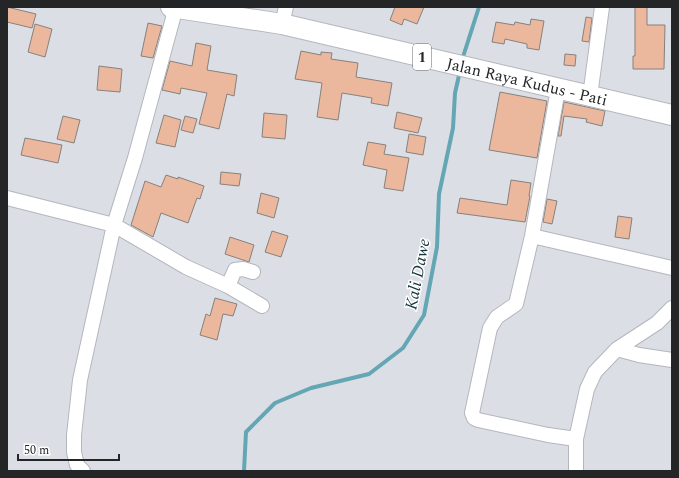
<svg xmlns="http://www.w3.org/2000/svg" width="679" height="478" font-family="Spectral,serif">
	<rect width="100%" height="100%" fill="#dbdfe5"/>
	<g fill="none" stroke-linecap="round" stroke-linejoin="round">
		<!-- stream -->
		<path stroke="#64a6b4" stroke-width="4" d="M462 60 479 7
			M244 471 246 432 275 403 311 388 369 374 403 348 424 315 437 247 439 194 453 128 455 93 460 71"/>
	</g>
	<!-- building -->
	<path fill="#ebb79d" stroke="#87817d" d="M7 7 36 14 32 28 7 22Z
		M395 7H424L417 24 404 19 402 25 390 20Z
		M635 7H647V25H665L664 69H633V56H635Z
		M586 17 592 18 589 42 582 41Z
		M531 19 544 21 539 50 527 48V44L505 39 504 44 492 42 496 22 514 25 515 22 530 25Z
		M148 23 162 26 153 58 141 56Z
		M35 24 52 29 45 57 28 52Z
		M196 43 211 46 207 70 237 75 234 96 227 94 219 129 199 124 207 93 181 88 180 94 162 90 170 61 192 66Z
		M301 51 321 55V52L332 53 331 59 358 63 356 77 392 83 388 106 371 103 372 98 342 93 338 120 317 117 322 83 295 79Z
		M565 54 576 55 575 66 564 65Z
		M99 66 122 69 120 92 97 90Z
		M500 92 547 101 537 158 489 150Z
		M564 102 605 111 602 126 586 122 587 119 564 116 561 136H558Z
		M397 112 422 118 418 133 394 128Z
		M264 113 287 115 285 139 262 137Z
		M164 115 181 120 175 147 156 143Z
		M63 116 80 120 74 143 57 139Z
		M185 116 197 119 193 133 181 130Z
		M409 134 426 137 423 155 406 152Z
		M25 138 62 145 58 163 21 155Z
		M368 142 386 145 384 154 409 158 403 191 384 188 387 170 363 165Z
		M221 172 241 174 239 186 220 184Z
		M166 175 178 179V177L204 186 200 199 197 198 188 223 161 213 153 237 131 225 145 181 161 187Z
		M511 180 531 183 529 196H530L525 222 457 213 460 198 507 205Z
		M261 193 279 198 274 218 257 213Z
		M547 199 557 201 552 224 543 222Z
		M618 216 632 218 629 239 615 237Z
		M272 231 288 236 281 257 265 252Z
		M230 237 254 245 249 262 225 254Z
		M215 298 237 304 233 316 223 314 217 340 200 335 206 314 210 316Z"/>
	<g fill="none" stroke-linecap="round" stroke-linejoin="round">
		<defs>
			<path id="minor" d="M282 24 286 7
				M558 89 532 236 516 304 497 317 490 328 472 413 474 418 478 420 548 435 576 439
				M590 96 602 7
				M7 198 114 225 186 267 228 286 262 306
				M532 236 672 268
				M228 286 235 270 243 269 253 272
				M617 349 639 355 672 360
				M83 471 77 465 74 452V435L80 380 114 225 135 158 176 7
				M576 471V439L587 389 595 372 617 349 657 323 672 308"/>
			<g id="highway">
				<path id="s1" d="M171 7 282 24 672 115"/>
			</g>
		</defs>
		<!-- minor casing -->
		<use href="#minor" stroke="#b3b7bd" stroke-width="16"/>
		<!-- highway casing -->
		<use href="#highway" stroke="#b3b7bd" stroke-width="22"/>
		<!-- minor -->
		<use href="#minor" stroke="#fff" stroke-width="14"/>
		<!-- highway -->
		<use href="#highway" stroke="#fff" stroke-width="20"/>
	</g>
	<g text-anchor="middle" stroke-width="3" stroke-linejoin="round" paint-order="stroke">
		<!-- shield labels -->
		<rect fill="#fff" stroke="#656668" stroke-width="1" x="413" y="44" width="18" height="26" rx="3"/>
		<g font-size="15" font-weight="bold" fill="#232527">
			<text x="422" y="62">1</text>
		</g>
		<!-- street labels -->
		<g font-size="16" fill="#232527" stroke="#fff">
			<text dy="6" stroke="none"><textPath href="#s1" startOffset="364">Jalan Raya Kudus - Pati</textPath></text>
		</g>
		<!-- water labels -->
		<g font-size="17" font-style="italic" fill="#14353c" stroke="#fff">
			<text transform="translate(417 274) rotate(-79)" y="6">Kali Dawe</text>
		</g>
	</g>
	<!-- border -->
	<rect width="679" height="478" fill="none" stroke="#232527" stroke-width="16"/>
	<!-- scale -->
	<path d="M18 454v6h101v-6" fill="none" stroke="#232527" stroke-width="2"/>
	<text x="24" y="454" font-size="12" fill="#232527" stroke="#ffffff" stroke-width="3" paint-order="stroke">50 m</text>
</svg>
